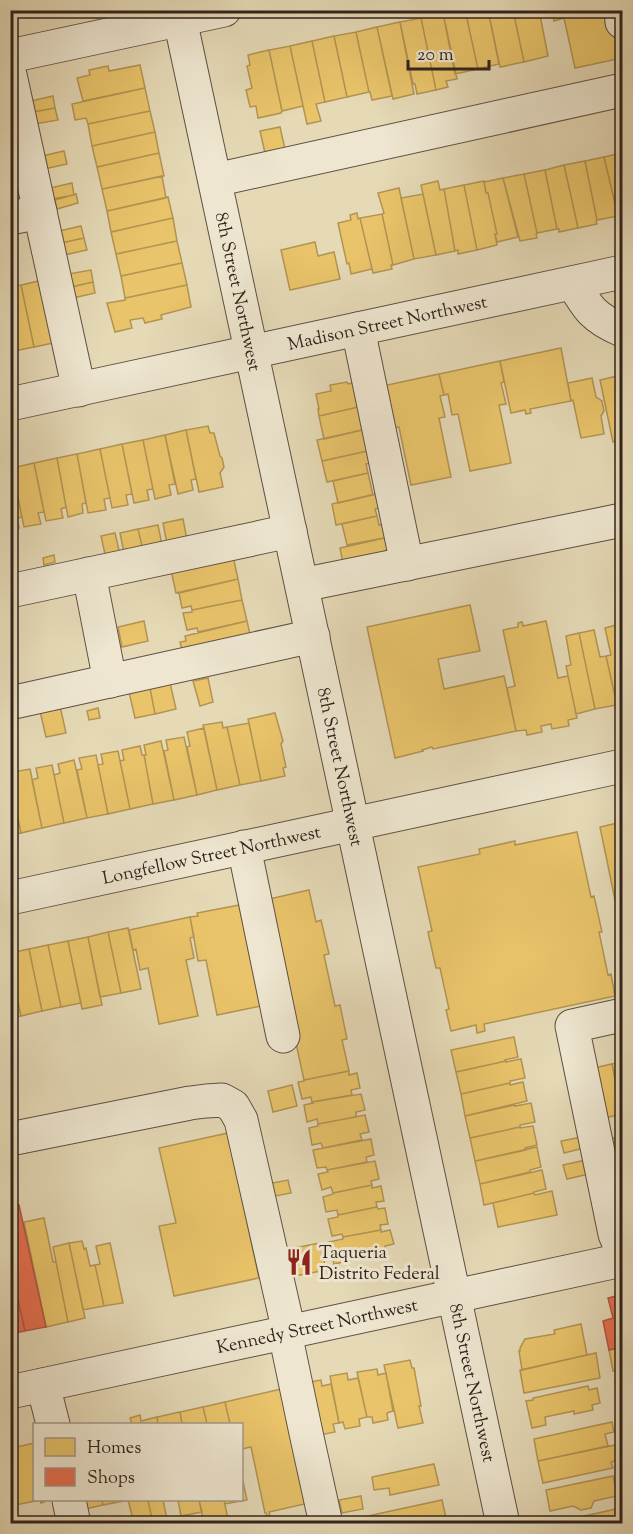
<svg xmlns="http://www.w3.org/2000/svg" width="633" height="1534" font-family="'Sorts Mill Goudy',serif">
	<rect width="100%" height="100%" fill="#e5d9b6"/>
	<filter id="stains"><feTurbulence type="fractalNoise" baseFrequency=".00333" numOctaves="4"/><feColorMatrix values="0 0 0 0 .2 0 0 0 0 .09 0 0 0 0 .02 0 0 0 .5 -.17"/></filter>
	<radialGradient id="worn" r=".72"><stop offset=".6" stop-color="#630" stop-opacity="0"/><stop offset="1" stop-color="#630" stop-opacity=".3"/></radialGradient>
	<!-- homes -->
	<path fill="#e9c46a" stroke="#b29453" stroke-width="1.5" d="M453 10H465L478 69 455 74 443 13Z
		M465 10H488L499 64 478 69Z
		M488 10H513L524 62 500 67Z
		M513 10H539L548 56 524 62Z
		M552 10H614L622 58 575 68 564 18 554 21Z
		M443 13 457 79 446 81 448 87 436 90 421 18Z
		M421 18 436 90 417 94 415 84H413L400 22Z
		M400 22 414 94 393 99 377 27Z
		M377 27 392 96 372 100 370 92H369L356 32Z
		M356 32 369 92 347 97 334 36Z
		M334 36 347 97 325 102 312 41Z
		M312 41 325 102 316 104 321 121 307 124 290 46Z
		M290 46 303 106 282 111 269 50Z
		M269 50 282 111 281 113 258 118 256 106 250 107 246 90 252 88 247 66 250 65 248 55Z
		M140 65 145 88 83 101 77 78 90 75 89 70 108 66 109 71Z
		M145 88 150 111 88 124 86 118 75 120 72 104Z
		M53 96 55 108 33 112 31 101Z
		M55 108 58 120 35 124 33 112Z
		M150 111 155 132 92 146 88 124Z
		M280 127 285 149 265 153 260 131Z
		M155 132 159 153 97 167 92 146Z
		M64 151 67 164 44 169 42 156Z
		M159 153 164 176 102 189 97 167Z
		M622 153V215L618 216 604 157Z
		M604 157 618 216 597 220 585 161Z
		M585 161 597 220 596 221 597 224 578 228 564 165Z
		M564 165 578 228 559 232V229H557L545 170Z
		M545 170 557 229 537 233 524 174Z
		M524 174 537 233 536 234 537 238 520 241 503 178Z
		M162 176 166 198 107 211 102 189Z
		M503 178 518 237 497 242 495 234H497L488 193H486L484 182Z
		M438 181 440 190 444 189 455 251 436 255 421 185Z
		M484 181 486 193H488L497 234H495L497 245 477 250 464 185Z
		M72 183 74 195 52 199 50 188Z
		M464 185 477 250 458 254V250L455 251 444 189Z
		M399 188 414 259 393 265 382 214 384 213 378 193Z
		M76 194 78 203 57 209 55 200Z
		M423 194 436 255 414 259 401 198Z
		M168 197 173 218 111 232 107 211Z
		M357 213 358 219 360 218 372 269 351 274 349 263 347 264 338 223 351 220 350 215Z
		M382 214 393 265H391L392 269 373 273 360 218Z
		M173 218 177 241 116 254 111 232Z
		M81 226 84 238 61 243 59 231Z
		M84 238 87 250 64 255 61 243Z
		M177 241 182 263 121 276 116 254Z
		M315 242 318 256 334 252 340 279 290 290 281 250Z
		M182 263 187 285 125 298 121 276Z
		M91 270 93 282 71 287 68 274Z
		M43 280 58 342 34 347 21 285Z
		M93 282 95 293 73 298 71 287Z
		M21 285 34 347 10 352V287Z
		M187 285 191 307 161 315 162 319 145 323 143 318 130 320 132 328 115 332 107 303 125 300V298Z
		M561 348 571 401 530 409 531 413 526 414 525 410 511 413 500 361Z
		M500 361 504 382 501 383 506 404 499 405 511 463 470 471 458 414 452 415 448 394 444 395 439 374Z
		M439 374 444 395 440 396 445 417 439 418 451 477 411 485 399 427 391 428 378 387Z
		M617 376 618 379 622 378V440L613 442 600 380Z
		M592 378 596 397 602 401 604 411 601 416 604 434 581 438 573 400 571 401 568 383Z
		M347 382 348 384 357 382 363 406 319 416 318 409H319L316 394 331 391 330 385Z
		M363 406 367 429 324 439 319 416Z
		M208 426 210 433H214L220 456 222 458 224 467 220 473 223 487 199 492 186 430Z
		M367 429 372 450 322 461 317 440Z
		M186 430 196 479 191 480 193 490 178 494 165 435Z
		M165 435 175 484 169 485 171 495 155 499 143 440Z
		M143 440 153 489 147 490 149 500 134 503 122 444Z
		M122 444 132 494 126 495 128 505 112 508 100 449Z
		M100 449 110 498 104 499 106 510 88 513 77 454Z
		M372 450 375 462 366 464 368 473 327 482 322 461Z
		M77 454 86 503 82 504 83 513 68 517 57 458Z
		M57 458 66 507 61 509 63 518 46 521 34 463Z
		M34 463 44 512 38 513 41 524 24 527 12 468Z
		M10 468H12L22 517 17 518 19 528 10 529Z
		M368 473 373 495 338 503 333 481Z
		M380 493 383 507 375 509 377 516 336 525 332 504Z
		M377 516 379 525 386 523 389 537 347 545 342 524Z
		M183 519 188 545 168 549 163 523Z
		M158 525 163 550 144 554 138 529Z
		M138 529 144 554 125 558 120 533Z
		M115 533 121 559 107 563 101 536Z
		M389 537 392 550 384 551 386 560 344 568 340 548Z
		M54 555 55 562 44 565 43 558Z
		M233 556 238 579 176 593 171 570Z
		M238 579 242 600 192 610 191 606 182 608 179 593Z
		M242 600 247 621 198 632 197 628 187 630 183 613 192 612V610Z
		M470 605 480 651 438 659 444 689 504 676 516 731 433 749 432 747 422 750 423 751 395 758 367 627Z
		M144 621 148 641 122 647 118 627Z
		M247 621 252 643 184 657 180 642 186 641 185 636Z
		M546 621 558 678 568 676 577 718 568 720 569 726 552 729 551 724 541 726 542 732 527 735 526 730 516 731 507 688 515 686 503 630 518 627V623L522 622 523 626Z
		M620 624 622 634V704L617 705 606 656 611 655 605 628Z
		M594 630 600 657 606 656 617 705 595 709 579 633Z
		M579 633 595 709 576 714 566 666 571 665 566 636Z
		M208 678 213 702 200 706 193 681Z
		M170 683 176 709 155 714 150 688Z
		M150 688 155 714 135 718 129 692Z
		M60 706 66 733 46 737 40 711Z
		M98 708 100 718 89 720 87 711Z
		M275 713 283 741 281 744 286 767 283 768 285 776 261 781 248 719Z
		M222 722 223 728 227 727 240 785 217 790 203 725Z
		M249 723 261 781 240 785 227 727Z
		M204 728 217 790 197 795 187 747 190 746 187 732Z
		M184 737 197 795 174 800 164 751 168 750 166 740Z
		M161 741 174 800 153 804 144 755H146L144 745Z
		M140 746 142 755H144L153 804 130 809 120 761 124 760 122 750Z
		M118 751 130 809 108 814 98 765 103 764 101 754Z
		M96 755 108 814 87 818 77 770 82 769 79 758Z
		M74 760 87 818 64 823 54 775 60 773 58 764Z
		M52 765 64 823 42 828 32 780 38 778 36 768Z
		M30 769 42 828 21 833 11 785 15 783 13 772Z
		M10 784 21 833 10 835Z
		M622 822V934L600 827Z
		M577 832 591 897 594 896 602 932H599L608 975 611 974 615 996 484 1024 485 1031 477 1033 476 1025 451 1031 446 1010 449 1009 440 968H436L428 932 432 931 418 867 480 854 479 849 515 841V845Z
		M309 890 316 922 321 920 329 954 324 955 335 1006 340 1005 347 1039 342 1040 349 1071 304 1080 265 900Z
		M250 903 261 1006 217 1015 206 960 198 961 190 917 198 916 197 913Z
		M190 917 194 937 190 938 194 958 186 960 198 1016 159 1024 148 968 140 970 136 949 133 950 129 930Z
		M128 928 141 989 121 993 108 932Z
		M108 932 121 993 100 997 88 937Z
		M88 937 102 1005 82 1009 68 941Z
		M68 941 81 1003 61 1007 48 945Z
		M48 945 61 1007 42 1011 29 949Z
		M29 949 42 1011 21 1016 10 966V953Z
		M10 966 21 1016 10 1018Z
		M514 1037 518 1057 505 1060 506 1061 456 1072 451 1050Z
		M521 1059 525 1078 510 1081V1083L461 1094 456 1072 506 1061V1062Z
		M622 1062V1113L612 1064Z
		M612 1064 622 1114 600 1119 589 1069Z
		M349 1071V1075L357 1073 360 1088 351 1090 352 1095 312 1102 311 1097 302 1099 298 1082 304 1081V1080Z
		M523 1082 527 1101 465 1116 461 1094 510 1083V1085Z
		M292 1085 297 1106 273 1112 268 1091Z
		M361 1094 365 1110 356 1112V1117L318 1124 317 1119 307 1122 304 1105 313 1103 312 1102Z
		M531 1103 535 1122 520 1125V1127L470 1138 465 1116 515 1105V1106Z
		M365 1115 369 1132 360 1134 362 1140 323 1148 321 1143 312 1145 309 1128 318 1126V1124Z
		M533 1126 537 1145 525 1148 526 1150 475 1161 470 1138 520 1127V1128Z
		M228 1133 259 1278 174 1296 159 1226 176 1223 159 1148Z
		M622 1136V1201L605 1140Z
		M582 1137 584 1148 564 1153 561 1141Z
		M371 1139 374 1155 366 1157 367 1162 327 1170 326 1167 317 1168 313 1150Z
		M537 1147 541 1167 530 1170V1172L480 1184 475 1161Z
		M586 1160 589 1174 567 1179 563 1165Z
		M375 1161 379 1179 371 1181 372 1185 333 1193 331 1187 322 1190 318 1174 328 1172 327 1170Z
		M542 1170 546 1189 534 1192V1193L484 1205 480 1184Z
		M288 1180 291 1193 270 1197 267 1184Z
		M372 1185V1188L381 1186 384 1201 376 1202 377 1207 338 1215 337 1210 326 1212 323 1197 333 1194V1193Z
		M552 1191 557 1215 498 1227 493 1203 534 1193 535 1195Z
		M377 1207 378 1209 385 1208 388 1224 380 1225 381 1230 343 1237 342 1234 332 1236 328 1219 338 1217V1215Z
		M44 1218 53 1262H56L68 1322 46 1327 24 1222Z
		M381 1230V1232L390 1230 394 1244 385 1246 386 1253 334 1264 329 1242 343 1239V1237Z
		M82 1241 84 1249 86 1248 90 1266 95 1265 104 1306 83 1310 69 1243Z
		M69 1243 85 1318 68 1322 53 1247Z
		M110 1243 123 1303 104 1306 95 1265 100 1264 96 1246Z
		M320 1243 326 1270 285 1278 279 1251Z
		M581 1324 587 1355 522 1370 519 1351H520V1348L525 1339 555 1334 554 1330Z
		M622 1347V1369L613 1371 609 1350Z
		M596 1353 600 1378 524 1393 520 1370Z
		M410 1360 412 1368H414L421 1406H419L423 1423 398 1428 384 1365Z
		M377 1369 378 1375 386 1373 393 1411 387 1413 388 1420 373 1423 372 1417H367L357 1372Z
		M347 1373 348 1380 358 1378 367 1417 359 1419 360 1426 345 1429 343 1422 339 1423 330 1376Z
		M321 1380 322 1386 331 1384 339 1423 333 1424 335 1432 320 1435 304 1383Z
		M622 1381V1408H621L615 1382Z
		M588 1386 589 1390 597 1388 600 1403 592 1405 593 1410 574 1414V1411L545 1417 546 1425 532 1428 526 1401 533 1400V1398Z
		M290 1387 309 1503 269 1512 270 1516H267L266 1513H265L251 1447 242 1449V1424H230L225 1402Z
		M225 1402 230 1424H207L203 1407Z
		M203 1407 207 1424H182L180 1412Z
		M180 1412 182 1424H158L157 1417Z
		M140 1415 141 1421 157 1417 158 1424H132L130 1418Z
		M612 1422 614 1432 605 1434 608 1446 538 1461 534 1439Z
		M34 1443V1500H43L44 1502 41 1503 40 1500 10 1506V1453L18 1452 17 1447Z
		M620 1444 622 1459 611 1462 613 1468 543 1483 538 1461Z
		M434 1464 439 1485 390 1495 389 1488 374 1490 372 1477Z
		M613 1476 617 1496 594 1501 591 1508 581 1510 573 1506 550 1511 546 1490Z
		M242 1477 247 1500 225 1504 224 1500H242Z
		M361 1496 363 1509 342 1513 339 1500Z
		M79 1500H102L103 1505 81 1510Z
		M102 1500H128L103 1505Z
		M128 1500H148L152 1519 134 1523Z
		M148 1500H163L168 1524H153Z
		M178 1500H199L202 1512 181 1516Z
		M199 1500H224L229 1524H204Z
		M442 1500 446 1518 419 1524H364L363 1517Z
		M621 1508 622 1524 552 1523Z
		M446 1518 447 1524H419Z"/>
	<!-- shops -->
	<path fill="#e76f51" stroke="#b05841" stroke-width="1.5" d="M19 1205 46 1327 25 1331 14 1282 13 1283 10 1272V1206Z
		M14 1282 25 1331 10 1334V1283Z
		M620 1295 622 1309V1347L609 1350 603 1321 613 1318 608 1298Z"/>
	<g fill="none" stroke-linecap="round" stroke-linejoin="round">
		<defs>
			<g id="minor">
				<path id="s1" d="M178 10 503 1524"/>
				<path d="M621 10 622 22"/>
				<path d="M10 56 224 10"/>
				<path d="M10 75 79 390"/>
				<path d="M215 180 622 90"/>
				<path d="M10 218 40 212"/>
				<path d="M573 283C588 309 594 318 622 330"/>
				<path d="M358 329 407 564"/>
				<path id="s2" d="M10 404 622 272"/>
				<path d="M89 574 110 681"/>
				<path d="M302 585 622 520"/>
				<path d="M10 591 290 531"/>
				<path d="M10 703 313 636"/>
				<path d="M244 847 283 1036"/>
				<path id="s3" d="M10 898 622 766"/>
				<path d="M622 1015 572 1026 615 1234 622 1251"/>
				<path d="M10 1139 190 1103 206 1101 222 1100 233 1106 241 1120 289 1332"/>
				<path d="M285 1333 306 1433 326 1524"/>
				<path d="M43 1385 53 1424"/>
				<path id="s4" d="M10 1392 622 1260"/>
				<path d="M69 1500 74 1524"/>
			</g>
		</defs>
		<!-- minor casing -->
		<use href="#minor" stroke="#5d5043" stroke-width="35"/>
		<!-- minor -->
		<use href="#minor" stroke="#eee6d0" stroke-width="33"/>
	</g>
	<!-- icons -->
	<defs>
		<symbol id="restaurant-bare" viewBox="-9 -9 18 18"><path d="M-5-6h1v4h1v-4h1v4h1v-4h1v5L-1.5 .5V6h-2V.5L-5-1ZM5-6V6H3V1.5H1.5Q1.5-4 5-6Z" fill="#8f2418" stroke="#eee6d0" stroke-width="2.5" paint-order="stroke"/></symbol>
	</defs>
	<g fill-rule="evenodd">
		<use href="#restaurant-bare" x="280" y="1243" width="38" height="38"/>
	</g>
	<g text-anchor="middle" stroke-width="6" stroke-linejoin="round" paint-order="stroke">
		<!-- street labels -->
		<g font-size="18" fill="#30231d" stroke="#eee6d0">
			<text dy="6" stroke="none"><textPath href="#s1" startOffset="288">8th Street Northwest</textPath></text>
			<text dy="6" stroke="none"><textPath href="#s2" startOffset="386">Madison Street Northwest</textPath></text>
			<text dy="6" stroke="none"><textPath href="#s1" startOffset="774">8th Street Northwest</textPath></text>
			<text dy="6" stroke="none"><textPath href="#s3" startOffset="206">Longfellow Street Northwest</textPath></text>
			<text dy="6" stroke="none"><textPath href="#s4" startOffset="314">Kennedy Street Northwest</textPath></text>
			<text dy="6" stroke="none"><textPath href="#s1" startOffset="1404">8th Street Northwest</textPath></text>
		</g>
		<!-- poi labels -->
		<g font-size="18" fill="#30231d" stroke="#eee6d0" text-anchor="start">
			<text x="319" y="1258">Taqueria<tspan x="319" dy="21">Distrito Federal</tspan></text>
		</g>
	</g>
	<!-- margin -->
	<rect width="633" height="1534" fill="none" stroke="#e5d9b6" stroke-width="36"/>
	<rect x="12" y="12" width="609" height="1510" fill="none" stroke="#30231d" stroke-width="3"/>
	<rect x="18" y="18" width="597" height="1498" fill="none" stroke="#30231d" stroke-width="1.5"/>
	<!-- legend -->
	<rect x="33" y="1423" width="210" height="78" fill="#eee6d0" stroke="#a29888" stroke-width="1.5"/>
	<rect x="45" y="1438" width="30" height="18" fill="#e9c46a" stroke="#a29888" stroke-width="1.5"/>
	<text x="87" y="1453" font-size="18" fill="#30231d">Homes</text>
	<rect x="45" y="1468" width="30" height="18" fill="#e76f51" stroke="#a29888" stroke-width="1.5"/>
	<text x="87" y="1483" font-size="18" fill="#30231d">Shops</text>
	<!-- scale -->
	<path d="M408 60v9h81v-9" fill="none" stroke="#30231d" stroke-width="3"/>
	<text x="417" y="60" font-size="18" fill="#30231d" stroke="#eee6d0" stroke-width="4.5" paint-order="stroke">20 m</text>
	<rect width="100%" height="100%" filter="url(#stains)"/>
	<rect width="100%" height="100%" fill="url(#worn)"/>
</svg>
